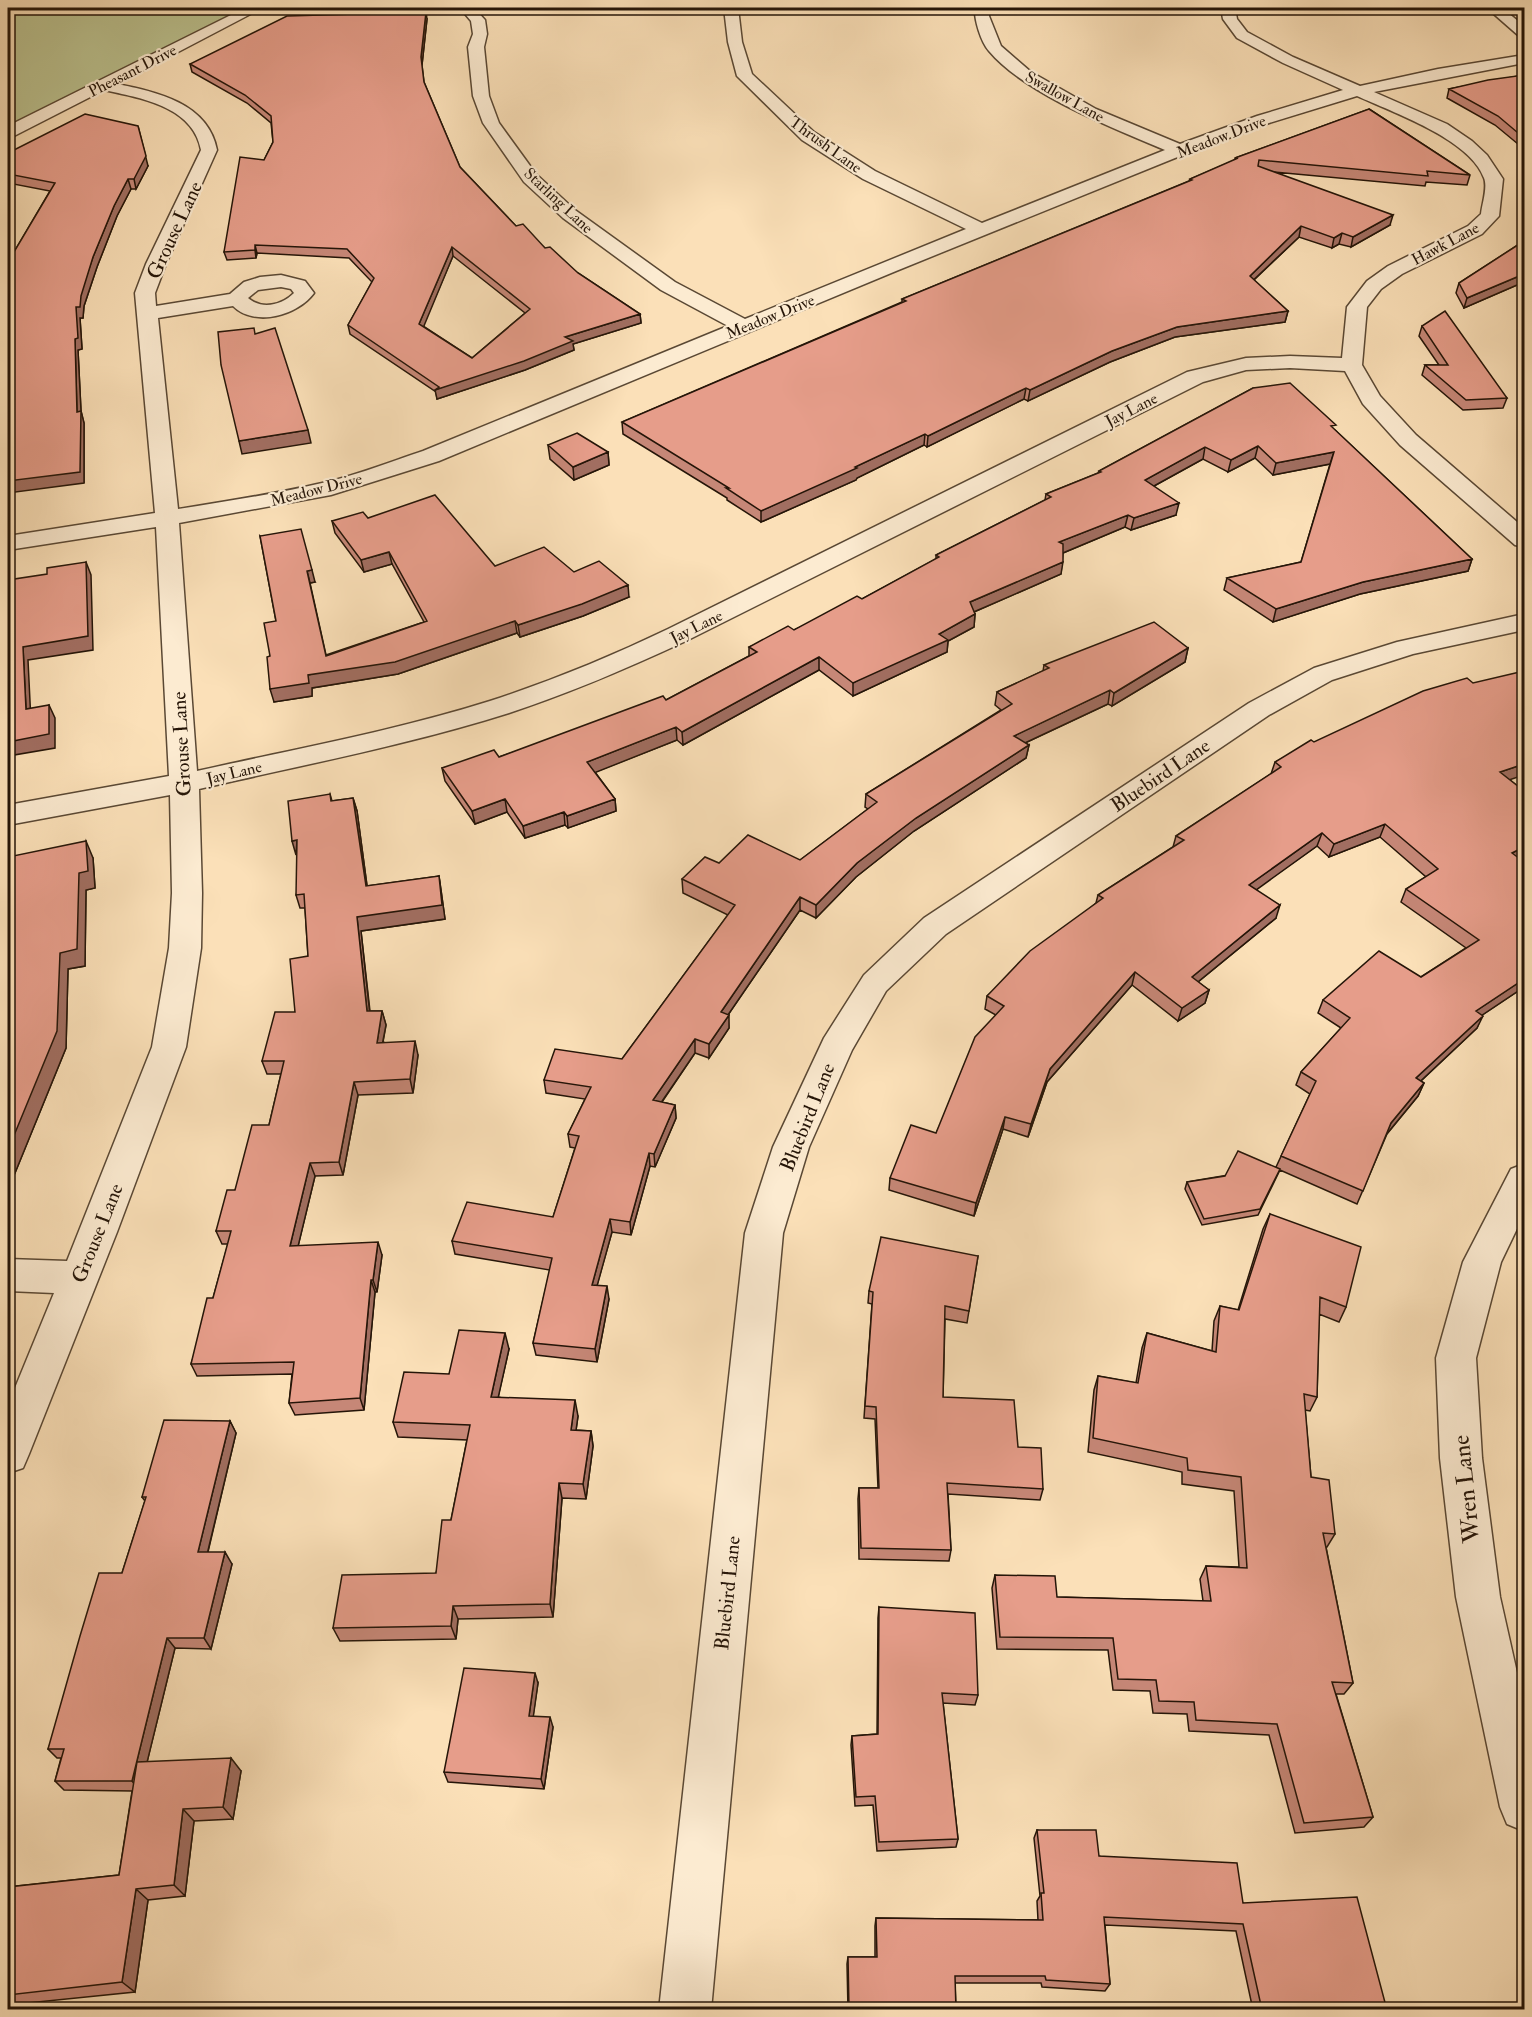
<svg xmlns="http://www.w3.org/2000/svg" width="1532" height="2017" font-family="'IM FELL Double Pica',serif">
	<rect width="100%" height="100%" fill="#fbe0b8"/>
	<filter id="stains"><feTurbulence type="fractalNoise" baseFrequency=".00333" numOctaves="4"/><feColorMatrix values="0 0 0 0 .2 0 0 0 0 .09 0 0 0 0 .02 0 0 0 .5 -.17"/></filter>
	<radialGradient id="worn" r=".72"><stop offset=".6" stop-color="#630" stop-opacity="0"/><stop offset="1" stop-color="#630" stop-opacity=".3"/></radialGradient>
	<!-- green -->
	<path fill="#bcc390" stroke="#706c4c" stroke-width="1.5" d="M8 8H246L8 126Z"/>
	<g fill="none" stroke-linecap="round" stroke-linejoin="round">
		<defs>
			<path id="minor" d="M245 8H262L117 84C157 92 208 103 217 150L166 264 155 293 156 306 230 294 244 282 260 277 281 275 305 281 314 293C298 315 255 328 233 306L158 318 178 509C229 501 281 493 331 481 362 473 393 461 423 451L728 326 661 290 563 218 524 182 483 123 473 96 468 47 473 34 471 21 460 8H474L485 20 487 34 484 47 489 96 499 123 536 174 575 210 675 282 745 319 966 229 863 179 802 140 737 76 728 42 724 8H738L742 42 752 74 814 132 875 171 982 223 1165 150C1113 128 1025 94 989 51 981 42 974 19 975 8H989V16L1001 46 1031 72 1096 109 1180 144 1257 116 1343 90 1283 63 1237 38 1223 19 1221 8H1235L1237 19 1247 32 1293 57 1360 86 1438 69 1524 55V63L1374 92 1447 124 1472 141 1487 155 1503 179 1499 216 1482 234 1402 274 1381 289 1367 307 1362 365 1380 396 1416 435 1524 528V547L1515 545 1400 445 1363 404 1345 371 1290 368 1246 370 1203 382 686 641C628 668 570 693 509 713 408 745 302 765 199 789L202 893 201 948 186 1047 117 1232 29 1454 23 1468 8 1473V1405L54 1293 8 1291V1259L67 1261 152 1047 169 948 172 893 170 795 8 825V805L169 776 156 527 8 550V536L155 513 135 293 146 264 201 150C193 106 140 98 104 90L14 136 8 137V126ZM1357 96C1392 112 1470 139 1484 178 1488 187 1482 204 1481 214L1468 226 1388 266 1367 281 1347 307 1342 358 1290 356 1246 358 1187 372 668 629C610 657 551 681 490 701 395 731 295 749 197 771L179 523 331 495 439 461 896 271 1175 158 1269 123ZM281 287 291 289 294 293C282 305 262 310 248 298L258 290Z
				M1487 8H1502L1524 26V37L1519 36Z
				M1524 614V630L1413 654 1332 680 1269 715 946 934 886 991 852 1050 809 1147 783 1233 711 2010H659L745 1233 773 1147 824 1038 864 975 924 918 1249 703 1314 668 1397 642Z
				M1524 1164V1214L1501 1262 1476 1358 1482 1458 1500 1597 1524 1704V1831L1507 1824 1500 1807 1456 1597 1440 1458 1436 1358 1463 1262 1511 1169Z"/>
		</defs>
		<!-- minor casing -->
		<use href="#minor" stroke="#5a4834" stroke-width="3"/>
		<!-- minor -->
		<use href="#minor" fill="#fcebd1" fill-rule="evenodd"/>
	</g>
	<!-- wall -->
	<path fill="#c68777" stroke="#251508" stroke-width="1.5" fill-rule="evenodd" d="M427 19 422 65 424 82 460 167 516 226 578 273 640 314 641 323 573 344 574 350 525 370 437 399 436 392 350 334 348 325 372 282 349 258 257 253 256 258 227 260 224 252 264 160 273 142 271 123 247 103 192 72 190 64ZM453 256 525 313 472 358 423 326Z
		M1524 75V149L1495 125 1447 98 1449 89Z
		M1369 109 1470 175 1467 185 1426 182 1425 186 1274 172 1390 225 1351 247 1339 244 1332 248 1299 237 1254 280 1288 311 1285 322 1175 337 1110 362 1028 401 1024 399 927 447 924 445 857 478 856 480 761 522 727 500V498L623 434 622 422 902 302V299L1189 181 1190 179 1235 160V158Z
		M8 153 148 166 136 189H131L117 216 97 267 84 306 83 318H80L82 349 78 350 81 411 84 423V483L14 252 50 191 8 183Z
		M1524 241V282L1464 308 1456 293 1459 283Z
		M1422 326 1507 398 1503 408 1463 410 1422 375 1425 365H1439L1419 336Z
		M1253 388 1335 430 1472 559 1468 571 1360 594 1273 622 1224 590 1227 578 1301 562 1330 464 1273 475 1255 458 1228 472 1203 459 1154 486 1176 515 1131 530 1125 527 1063 553 1061 574 974 612 975 614 974 627 948 641 947 652 853 696 819 670 683 745 677 740 595 772 615 799 616 811 568 828 565 825 525 838 507 812 475 824 445 781 442 768 499 757 666 700 749 656V647L794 630 862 599 936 559V555L1045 500 1046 494 1098 473 1099 471Z
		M548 445 608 452 609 465 574 480 550 459Z
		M368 518 495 566 574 572 629 597 583 616 520 637 517 633 398 674 312 688V696L274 702 270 656 276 621 260 536 315 582 310 583 326 655 424 622 392 564 364 572 335 533 332 521Z
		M1188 648 1185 662 1112 706 1108 704 1025 743 1029 745 1026 758 914 831 856 877 816 918 800 910 728 1015 729 1028 709 1058 695 1053 662 1102 675 1105 676 1118 655 1167 650 1166 631 1235 612 1232 597 1285 609 1299 597 1362 536 1355 533 1343 550 1270 455 1254 452 1241 553 1217 575 1148 570 1147 568 1134 585 1099 546 1093 544 1080 622 1059 728 915 683 893 682 879 719 863 800 860 868 809 865 807 866 794 1001 710 995 705 997 692 1043 671 1044 665Z
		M1314 742 1510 780 1524 791V858L1521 859 1524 987 1482 1015 1477 1028 1421 1081 1424 1083 1418 1096 1387 1134 1357 1204 1280 1170 1258 1215 1202 1225 1185 1189 1187 1182 1276 1167 1310 1094 1296 1085 1301 1072 1341 1028 1318 1013 1323 1000 1421 977 1466 948 1401 902 1406 889 1426 877 1380 837 1329 857 1317 846 1256 889 1276 918 1198 982 1209 990 1205 1003 1178 1021 1132 985 1047 1082 1028 1137 1003 1129 974 1216 889 1190 890 1178 936 1133 996 1015 985 1009 987 996 1096 903 1098 895 1173 847 1176 836 1271 774 1275 762Z
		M330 794 332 801 353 798 357 811 367 886 439 876 441 890 445 919 361 931 370 1011H382L386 1025 383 1042 418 1055 413 1093 358 1095 343 1175 315 1176 298 1246 382 1255 377 1292H375L364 1410 295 1415 289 1403 292 1374 197 1376 191 1364 213 1298 228 1244H222L216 1231 235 1190 269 1125 281 1074H267L262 1061 295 1012 308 956 305 908H300L296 895Z
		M8 857 93 858 95 888 86 890 85 966 68 969 66 1048 15 1173 8 1172Z
		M1270 1214 1346 1307 1339 1322 1319 1314 1317 1397 1310 1411 1305 1410 1311 1477 1335 1534 1327 1547H1326L1353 1683 1344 1694H1336L1373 1817 1364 1827 1295 1833 1269 1735 1189 1731 1187 1714 1153 1713 1150 1691 1113 1690 1108 1650 997 1649 992 1588 995 1575 1057 1597 1203 1601 1200 1579 1206 1566 1239 1567 1234 1491 1182 1484V1472L1088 1452 1094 1390 1098 1376 1136 1383 1142 1348 1147 1333 1212 1351 1214 1321 1220 1306 1238 1310 1263 1229Z
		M978 1256 967 1323 945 1319 943 1397 1018 1447 1043 1489 1040 1500 948 1494 951 1550 949 1561 859 1559 858 1499 859 1488H878L875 1419 864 1418 872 1304 868 1303 869 1291Z
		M509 1349 498 1397 578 1416 576 1430 591 1431 593 1446 586 1499 562 1498 553 1617 458 1619 456 1639 340 1641 333 1628 436 1573 451 1520 467 1440 398 1437 393 1422 449 1374Z
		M230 1421 236 1433 208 1552 232 1564 211 1649 175 1648 147 1762 241 1771 233 1819 194 1821 185 1896 148 1900 135 1992 8 2005V1887L119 1875 132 1791 64 1790 55 1781 61 1758H57L48 1749 122 1573 145 1501 142 1497Z
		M879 1607 978 1695 975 1705 943 1703 958 1839 956 1847 877 1851 873 1805 855 1806 851 1745 852 1736 877 1734 878 1618Z
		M538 1683 533 1716 553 1727 544 1789 448 1782 444 1772Z
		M1037 1830 1099 1856 1243 1903 1387 2010H1253L1236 1931 1105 1925 1110 1984 1105 1991 1042 1987 1041 1983H955L956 2010H848L847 1964 848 1957H875V1926L876 1918 1038 1920 1037 1901 1040 1896 1034 1838Z"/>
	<!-- shaded-wall -->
	<path fill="#a16e61" stroke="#251508" stroke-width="1.5" d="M426 12 427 19 422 65 421 57Z
		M138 126 148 166 136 189 134 179Z
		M128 179 131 189 117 216 97 267 84 306 83 318H80L82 349 78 350 81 411 84 423V483L8 493V481L77 412 75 339 76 307 93 257 114 206Z
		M1393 215 1390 225 1351 247 1353 237Z
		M1301 226 1299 237 1247 286 1250 276Z
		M1342 233 1339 244 1332 248 1334 238Z
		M255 245 257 253 256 258 255 250Z
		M452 247 453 256 421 333 419 324Z
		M1524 274V282L1464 308 1467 298Z
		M1288 311 1285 322 1175 337 1110 362 1028 401 1030 390 1112 351 1177 327Z
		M640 314 641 323 573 344 574 350 525 370 437 399 435 390 565 337Z
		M1026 388 1024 399 927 447 928 436Z
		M308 430 311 443 242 454 239 441Z
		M925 434 924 445 857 478 856 480 761 522V511Z
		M1258 446 1255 458 1228 472 1231 460Z
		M1205 447 1203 459 1143 492 1145 480Z
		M608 452 609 465 574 480 573 467Z
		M1334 452 1330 464 1273 475 1276 463Z
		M1179 503 1176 515 1131 530 1134 518Z
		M1128 515 1125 527 1058 555 1059 542Z
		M389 552 392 564 364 572 361 560Z
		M1472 559 1468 571 1360 594 1273 622 1276 609 1363 582Z
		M86 562 91 575 93 650 28 660 31 722 26 709 23 647Z
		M1063 562 1061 574 969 614 970 602Z
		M312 570 315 582 310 583 307 571Z
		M628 585 629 597 583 616 520 637 518 625Z
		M975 614 974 627 948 641 947 652 853 696V683L939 634Z
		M515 621 517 633 398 674 312 688V696L274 702 270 689 308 675Z
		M1188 648 1185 662 1112 706 1114 693Z
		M819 657V670L683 745 682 732Z
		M1110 690 1108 704 1012 749 1014 736Z
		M49 705 55 718V748L8 756V742Z
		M676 727 677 740 589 775 587 762Z
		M1029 745 1026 758 914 831 856 877 816 918V905L857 863 916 818Z
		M1524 764V775L1494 785 1500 772Z
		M353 798 357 811 369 900 366 886Z
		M505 799 507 812 475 824 472 811Z
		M615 799 616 811 568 828 567 816Z
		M564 812 565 825 525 838 523 826Z
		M1385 824 1380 837 1329 857 1334 844Z
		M1322 833 1317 846 1245 898 1249 885Z
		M297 840 296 855 292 841Z
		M86 841 93 858 95 888 86 890 85 966 68 969 66 1048 15 1173 8 1160V1150L60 953Z
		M1524 847V858L1506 866 1512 853Z
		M439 876 441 890 445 919 361 931 371 1025 367 1011 357 917Z
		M800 897V910L721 1025V1012Z
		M1280 905 1276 918 1188 990 1192 977Z
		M1135 972 1132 985 1047 1082 1028 1137 1031 1124 1050 1069Z
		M1524 979V987L1469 1024 1476 1011Z
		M1209 990 1205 1003 1178 1021 1182 1008Z
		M382 1011 386 1025 380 1056 377 1043Z
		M729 1015V1028L709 1058V1044Z
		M1483 1016 1477 1028 1410 1091 1416 1078Z
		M695 1039V1053L654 1113 653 1100Z
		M415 1041 418 1055 413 1093 410 1079Z
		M354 1082 358 1095 343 1175 339 1162Z
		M1424 1083 1418 1096 1385 1136 1391 1123Z
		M675 1105 676 1118 655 1167 654 1154Z
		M1005 1117 1003 1129 974 1216 976 1203Z
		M649 1153 650 1166 631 1235 630 1222Z
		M310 1163 315 1176 295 1259 290 1246Z
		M610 1219 612 1232 594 1297 592 1285Z
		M378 1242 382 1255 377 1292 373 1280Z
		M371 1280 375 1292 364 1410 360 1398Z
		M607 1286 609 1299 597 1362 595 1349Z
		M505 1333 509 1349 495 1412 491 1397Z
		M575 1400 578 1416 574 1445 571 1430Z
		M230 1421 236 1433 205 1563 198 1552Z
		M591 1431 593 1446 586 1499 583 1484Z
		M559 1483 562 1498 553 1617 550 1604Z
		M225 1552 232 1564 211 1649 204 1638Z
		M453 1606 458 1619 456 1639 451 1626Z
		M167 1638 175 1648 140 1791 132 1781Z
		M535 1673 538 1683 532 1726 529 1716Z
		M550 1717 553 1727 544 1789 541 1779Z
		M231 1758 241 1771 233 1819 223 1807Z
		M183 1809 194 1821 185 1896 174 1885Z
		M136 1889 148 1900 135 1992 122 1982Z"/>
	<!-- building -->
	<path fill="#e69d8a" stroke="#251508" stroke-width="1.5" fill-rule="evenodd" d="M426 12 421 57 424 82 460 167 516 226 523 224 545 248 550 247 578 273 640 314 565 337 573 341 524 361 435 390 439 387 348 325 374 278 347 249 255 245V250L224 252 240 157 264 160 273 142 271 116 245 95 190 64 287 16ZM452 247 530 309 472 358 419 324Z
		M1524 75V138L1498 116 1449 89 1488 80Z
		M1369 109 1470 175 1427 171 1428 176 1259 160 1258 166 1393 215 1353 237 1342 233 1334 238 1301 226 1250 276 1288 311 1177 327 1112 351 1030 390 1026 388 928 436 925 434 855 467 857 468 761 511 726 488H729L622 422 906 301 902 299 1192 180 1190 179 1238 158H1235Z
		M85 114 138 126 146 156 134 179H128L114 206 93 257 81 296 80 307H76L78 338 75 339 77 412 81 411 80 472 8 481V252H14L55 183 8 174V153Z
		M1524 241V274L1467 298 1459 283Z
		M1445 311 1507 398 1466 400 1425 365H1448L1422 326Z
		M254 328 255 334 275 328 308 430 239 441 221 365 218 332Z
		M1290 383 1336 425 1331 426 1472 559 1363 582 1276 609 1227 578 1301 562 1334 452 1276 463 1258 446 1231 460 1205 447 1145 480 1179 503 1134 518 1128 515 1059 542 1063 544V562L970 602 975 614 939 634 948 640 853 683 819 657 682 732 676 727 587 762 615 799 567 816 564 812 523 826 505 799 472 811 442 768 494 750 499 757 663 696 666 700 757 652 749 647 788 626 794 630 857 596 862 599 939 557 936 555 1051 497 1046 494 1101 472 1099 471 1253 388Z
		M577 433 608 452 573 467 548 445Z
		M435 495 495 566 544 547 574 572 599 561 628 585 582 604 518 625 515 621 395 662 308 675 309 683 270 689 267 657 270 656 264 623 276 621 260 536 301 529 312 570 307 571 326 656 427 621 389 552 361 560 332 521 363 512 368 518Z
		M86 562 88 636 23 647 26 709 49 705V734L8 742V580L47 574V568Z
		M1154 622 1188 648 1114 693 1110 690 1014 736 1029 745 916 818 857 863 816 905 800 897 721 1012 729 1015 709 1044 695 1039 653 1100 675 1105 654 1154 649 1153 630 1222 610 1219 592 1285 607 1286 595 1349 533 1343 552 1258 452 1241 467 1202 553 1217 579 1136 568 1134 591 1087 544 1080 555 1049 622 1059 735 905 682 879 705 857 719 863 748 835 800 860 877 802 866 794 1012 704 997 692 1049 668 1044 665Z
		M1524 671V764L1500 772 1524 791V847L1512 853 1524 862V979L1476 1011 1483 1016 1416 1078 1424 1083 1391 1123 1363 1191 1281 1156 1316 1081 1301 1072 1350 1018 1323 1000 1379 951 1421 977 1479 940 1406 889 1438 869 1385 824 1334 844 1322 833 1249 885 1280 905 1192 977 1209 990 1182 1008 1135 972 1050 1069 1031 1124 1005 1117 976 1203 890 1178 911 1125 936 1133 975 1037 1004 1006 987 996 1030 951 1103 898 1098 895 1184 840 1176 836 1281 767 1275 762 1311 740 1314 742 1423 691 1467 678 1473 683Z
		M330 794 331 801 353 798 366 886 439 876 442 905 357 917 367 1011H382L377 1043 415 1041 410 1079 354 1082 339 1162 310 1163 290 1246 378 1242 373 1280H371L360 1398 289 1403 294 1362 191 1364 207 1298H213L231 1231H216L227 1190H235L252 1125H269L284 1061H262L275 1012H295L290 959 308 956 304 894 296 895 297 840 292 841 288 801Z
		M86 841 88 871 79 873 77 949 60 953 57 1031 8 1150V926L9 910H8V857Z
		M1238 1151 1280 1169 1260 1209 1204 1219 1187 1182 1225 1176Z
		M1270 1214 1361 1247 1346 1307 1320 1297 1317 1397 1304 1394 1311 1477 1329 1480 1335 1534 1323 1533 1353 1683 1332 1682 1373 1817 1304 1823 1277 1724 1196 1720 1194 1702 1159 1701 1156 1680 1118 1679 1113 1638 1000 1637 995 1575 1055 1576 1057 1597 1211 1601 1206 1566 1247 1568 1241 1477 1188 1470 1187 1458 1093 1438 1098 1376 1138 1383 1147 1333 1216 1352 1220 1306 1239 1310Z
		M881 1237 978 1256 969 1311 945 1306 943 1397 1014 1400 1018 1447 1041 1448 1043 1489 947 1483 951 1550 861 1548 859 1488H879L876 1407 865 1406 873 1292 869 1291Z
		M459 1330 505 1333 491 1397 575 1400 571 1430 591 1431 583 1484 559 1483 550 1604 453 1606 451 1626 333 1628 342 1575 436 1573 442 1520H451L470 1425 393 1422 404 1372 449 1374Z
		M164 1420 230 1421 198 1552H225L204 1638H167L132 1781H55L64 1749H48L80 1636 99 1573H122L146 1497H142Z
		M879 1607 975 1613 978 1695 942 1693 958 1839 879 1842 875 1796 856 1797 852 1736 878 1734Z
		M464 1668 535 1673 529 1716 550 1717 541 1779 444 1772Z
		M231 1758 223 1807 183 1809 174 1885 136 1889 122 1982 8 1995V1887L119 1875 137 1762Z
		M1037 1830H1096L1099 1856 1237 1863 1243 1903 1357 1897 1387 2010H1262L1243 1924 1104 1917 1110 1984 1046 1980 1045 1976H955L956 2010H849L848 1957H877L876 1918 1043 1920 1041 1893H1044Z
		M329 2003 504 2006V2010H327Z"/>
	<g text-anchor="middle" stroke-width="4.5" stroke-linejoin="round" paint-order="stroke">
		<!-- far-street labels -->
		<g font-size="16" fill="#251508" stroke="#fcebd1">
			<text transform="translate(132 70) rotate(-27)" y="6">Pheasant Drive</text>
			<text transform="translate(1065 96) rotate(29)" y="6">Swallow Lane</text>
			<text transform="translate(1221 136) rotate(-21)" y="6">Meadow Drive</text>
			<text transform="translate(826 144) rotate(36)" y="6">Thrush Lane</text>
			<text transform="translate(559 200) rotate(43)" y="6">Starling Lane</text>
			<text transform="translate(1445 243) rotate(-28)" y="6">Hawk Lane</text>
			<text transform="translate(770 316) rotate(-22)" y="6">Meadow Drive</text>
			<text transform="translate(1131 409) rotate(-27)" y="6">Jay Lane</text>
			<text transform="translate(316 489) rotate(-14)" y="6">Meadow Drive</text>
			<text transform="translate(696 626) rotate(-26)" y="6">Jay Lane</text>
			<text transform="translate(234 772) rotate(-13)" y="6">Jay Lane</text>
		</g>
		<!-- street labels -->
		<g font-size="20" fill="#251508" stroke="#fcebd1">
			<text transform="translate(174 230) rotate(-65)" y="7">Grouse Lane</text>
			<text transform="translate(181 744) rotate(-93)" y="7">Grouse Lane</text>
			<text transform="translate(1160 775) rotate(-34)" y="7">Bluebird Lane</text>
			<text transform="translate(807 1117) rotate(-68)" y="7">Bluebird Lane</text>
			<text transform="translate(97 1233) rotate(-68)" y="7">Grouse Lane</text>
			<text transform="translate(727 1593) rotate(-84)" y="7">Bluebird Lane</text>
		</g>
		<!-- near-street labels -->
		<g font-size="24" fill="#251508" stroke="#fcebd1">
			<text transform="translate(1466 1489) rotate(-96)" y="8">Wren Lane</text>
		</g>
	</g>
	<!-- margin -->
	<rect width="1532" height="2017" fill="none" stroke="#fbe0b8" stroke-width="30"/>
	<rect x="9" y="9" width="1514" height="1999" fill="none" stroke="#251508" stroke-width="3"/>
	<rect x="15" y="15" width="1502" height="1987" fill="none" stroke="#251508" stroke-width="1.5"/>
	<rect width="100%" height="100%" filter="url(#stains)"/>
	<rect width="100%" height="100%" fill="url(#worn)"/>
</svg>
